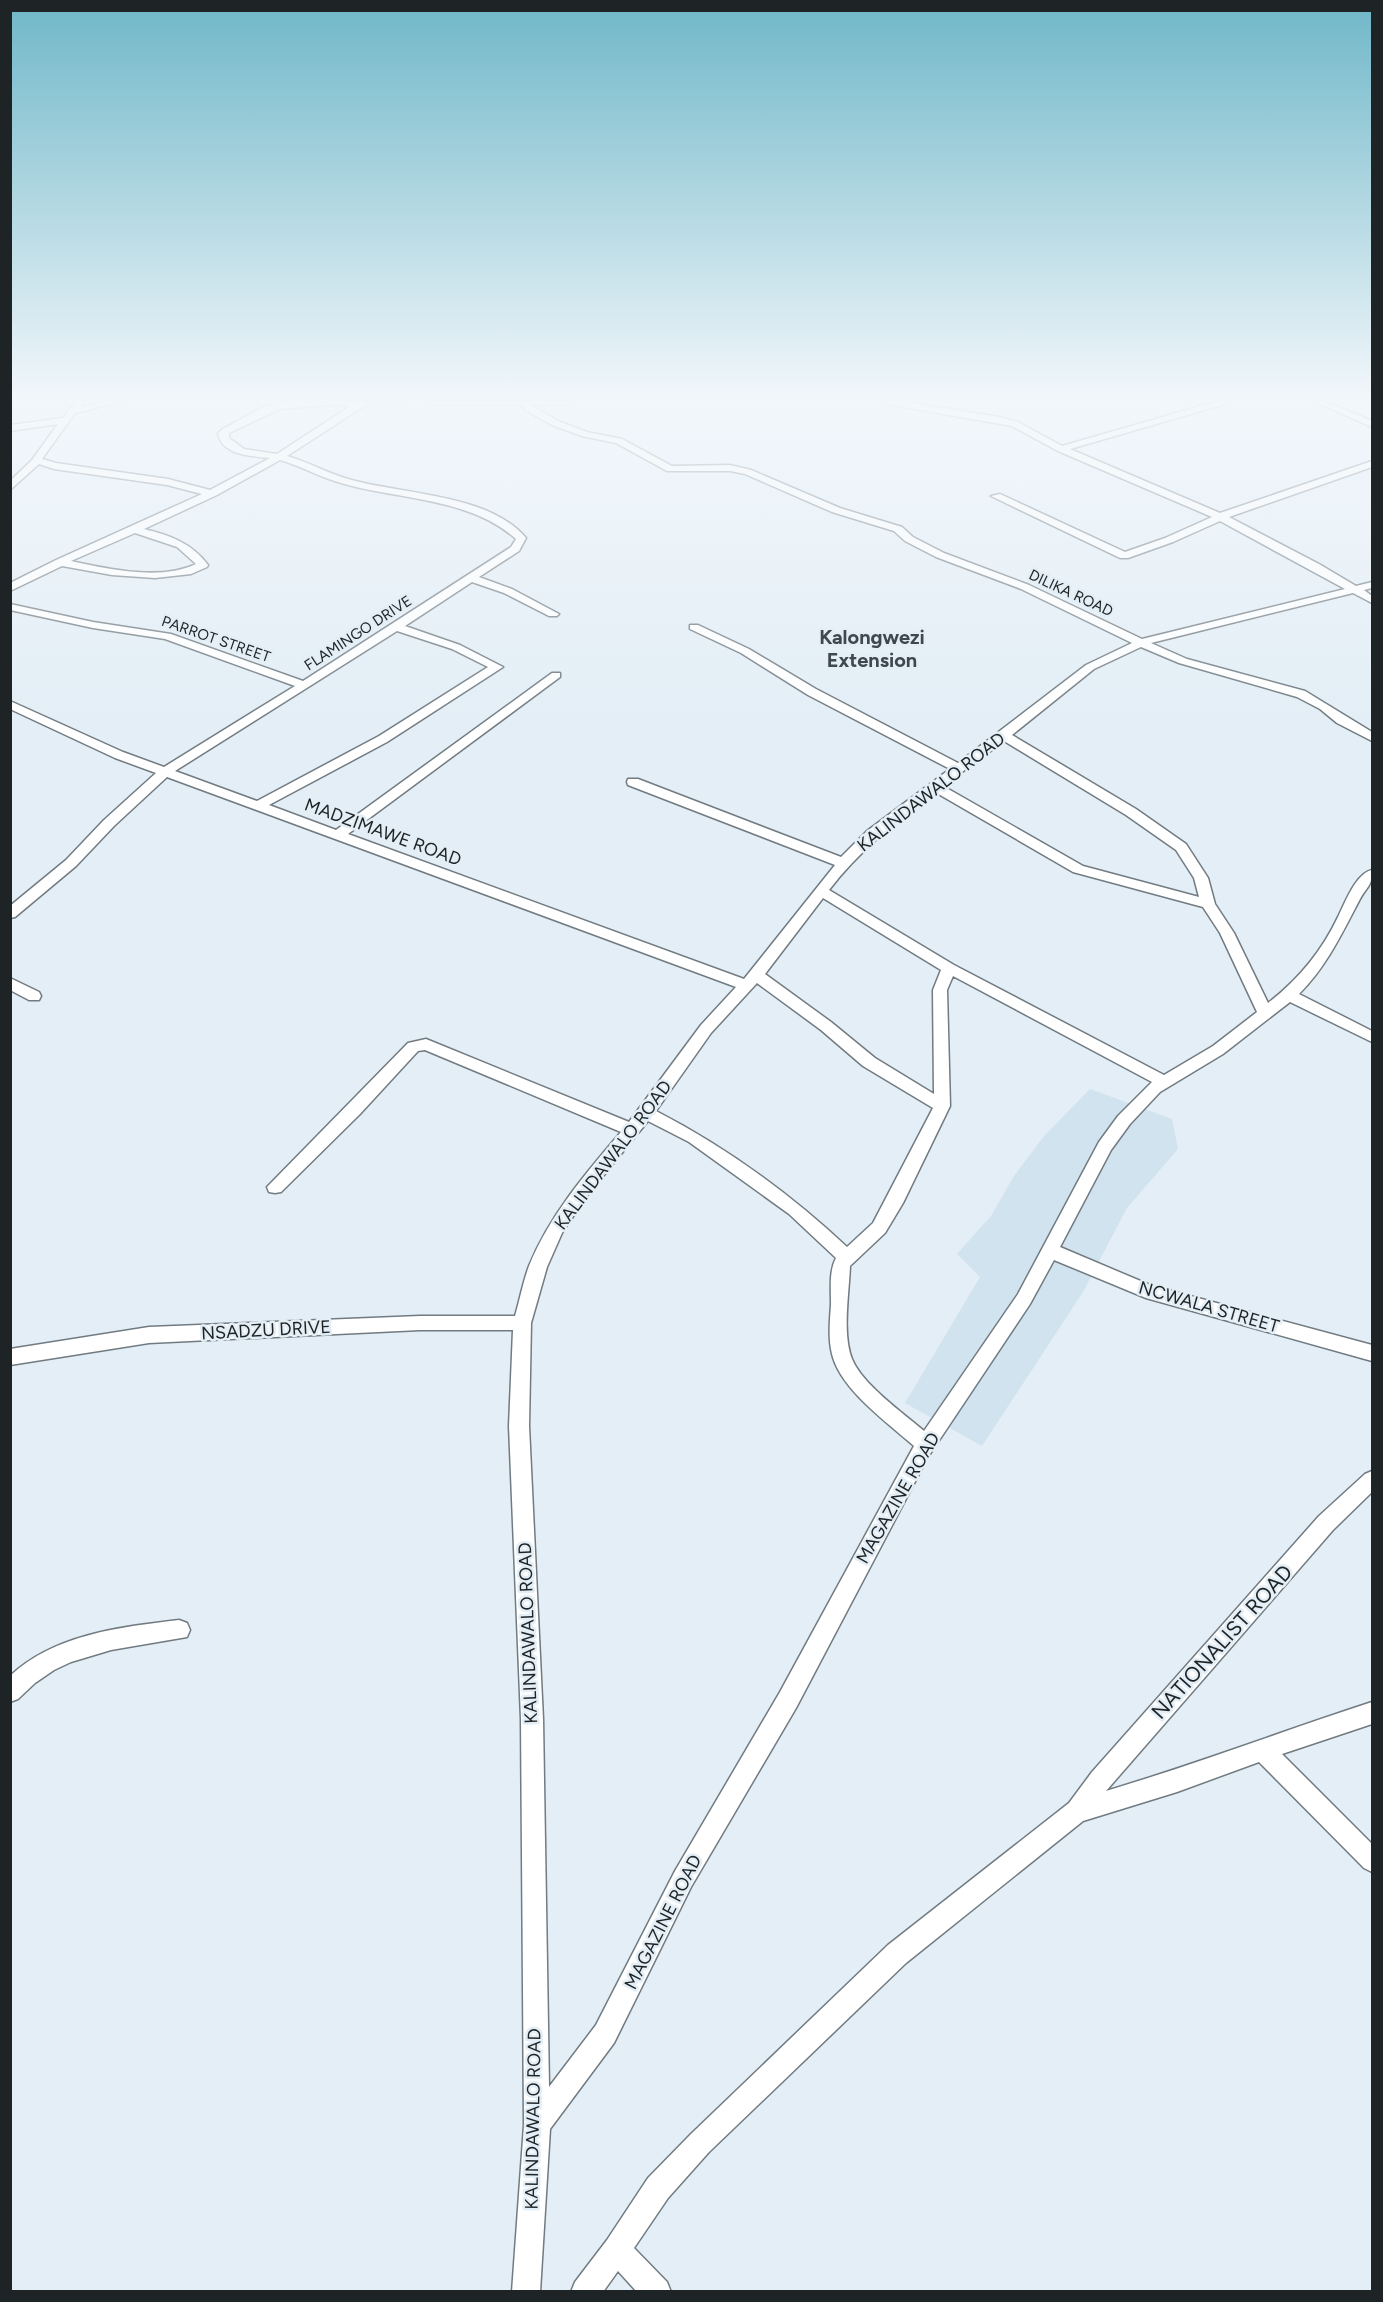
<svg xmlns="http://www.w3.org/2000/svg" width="1383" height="2302" font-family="Figtree,sans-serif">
	<rect width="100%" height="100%" fill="#e3eef6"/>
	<!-- built -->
	<path fill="#d1e3ef" d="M259 401H410V406L366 415 281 409Z
		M1090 1089 1172 1119 1178 1149 1127 1208 1083 1292 982 1446 905 1403 980 1277 957 1254 991 1216 1014 1176 1044 1136Z"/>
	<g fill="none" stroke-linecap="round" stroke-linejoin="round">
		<defs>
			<path id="minor" d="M76 401H84L80 407 110 401H124L75 413 42 459 56 463 168 479 210 490 270 458C252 456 222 456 218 433L223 429C236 422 250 413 265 407 292 398 326 399 354 402 359 403 366 401 372 401L287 456C308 462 327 473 348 479 402 495 488 493 526 538L519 551 479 577 512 589 559 614 557 616H549L504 593 472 582 405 626 460 645 503 667 387 742 269 805 336 830 552 673H560V677L348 834 744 979 835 865 628 785 627 782 628 779H638L841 857 867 831 950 769 808 695 741 653 690 629V625H698L749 649 816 689 958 763 1086 665 1132 643 1021 589 936 557 905 541 894 531 832 512 745 474 730 471H667L616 443 582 436 552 425 525 410 520 404H429L425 401H570L566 404H529L558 421 587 432 622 439 672 466 730 465 751 470 840 508 902 527 913 537 944 553 1029 585 1142 639 1345 589 1220 521 1173 542 1128 558H1120L991 496 1000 494 1125 552 1165 538 1212 517 1058 451 1012 426 886 404 882 401H900L999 417 1018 422 1062 446 1218 401H1230L1229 403 1070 449 1220 513 1372 461V467L1229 517 1319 564 1356 586 1372 582V588L1364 590 1372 596V603L1353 593 1151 643 1187 659 1305 691 1372 732V741L1337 723 1320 709 1297 697 1179 663 1141 647 1094 669 1012 735 1136 809 1186 844 1208 878 1215 904 1234 933 1268 1003C1298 980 1322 951 1338 917 1345 903 1356 873 1372 870 1372 887 1367 886 1360 899 1342 933 1327 966 1299 994L1372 1031V1042L1290 1002 1223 1054 1160 1092 1130 1124 1111 1150 1060 1247 1150 1285 1372 1345V1361L1146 1298 1054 1260 1030 1304 928 1457 796 1708 691 1887 614 2043 550 2129 540 2292H512L524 2125 521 1719 509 1426 513 1330H420L149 1343 10 1365V1349L149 1327 420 1316H515C520 1299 523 1282 529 1266 550 1215 585 1174 621 1132L425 1050 418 1051 360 1114 281 1192 275 1193 269 1192 267 1187 408 1043 426 1039 629 1122 701 1025 736 987 167 777 114 826 76 866 15 917 10 918V906L66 860 104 820 156 773 115 758 10 709V701L123 752 164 767 295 686 165 639 93 628 10 610V604L93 622 171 634 303 681 511 547 516 539C469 497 398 500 341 483 320 477 301 466 280 460L217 495 144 529C169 535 192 543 208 565L207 567 191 574 155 578 112 575 62 566 10 591V583L56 560 202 494 167 485 54 469 39 464 10 490V481L32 460 58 424 10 431V425L63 418ZM339 404 349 407 277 454 244 449 229 438V433L280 409ZM135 533 177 547 196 564C160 581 109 569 71 561ZM397 631 452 649 488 667 379 736 257 801 175 771ZM1004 741 1126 815 1176 850 1194 878 1199 897 1083 866 943 786ZM935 792 1073 872 1203 907 1220 933 1257 1012 1213 1046 1164 1075 954 965 829 890C859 851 895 822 935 792ZM823 898 941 970 933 990 934 1094 875 1058 831 1022 765 974ZM953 976 1152 1082 1118 1116 1099 1142 1018 1294 924 1431C903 1413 862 1384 852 1359 842 1334 849 1293 850 1266L885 1233 903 1203 950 1106 947 990ZM757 983 821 1030 863 1066 933 1108 873 1223 847 1247C789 1193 726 1147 656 1111L711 1033ZM648 1121 689 1142 789 1214 836 1258C829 1271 831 1289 831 1304 830 1320 828 1338 832 1354 840 1389 888 1423 914 1446L780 1692 675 1871 596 2025 549 2087 543 1719 529 1426 531 1323 547 1267 562 1233 586 1197Z
				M1313 401H1324L1372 421V427Z
				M10 978 39 992 41 996 39 1000H29L10 990Z
				M1372 1471V1492L1333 1530 1106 1791C1196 1764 1283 1731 1372 1702V1724L1282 1754 1372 1844V1872L1364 1868 1259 1762 1177 1792 1083 1821 906 1963 709 2152 668 2198 634 2248 667 2282 671 2292H637L618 2271 603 2292H571L575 2282 607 2240 648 2178 691 2134 888 1945 1069 1803 1092 1772 1319 1516 1365 1474Z
				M179 1620 187 1623 190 1630 187 1637 111 1650 71 1662 54 1670 35 1683 18 1699 10 1702V1676C55 1634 121 1627 179 1620Z"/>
		</defs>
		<!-- minor casing -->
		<use href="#minor" stroke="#717b81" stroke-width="3"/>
		<!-- minor -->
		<use href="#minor" fill="#fff" fill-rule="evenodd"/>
	</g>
	<!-- sky -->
	<linearGradient id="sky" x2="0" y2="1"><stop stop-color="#6fb7c8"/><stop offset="0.55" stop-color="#f2f7fb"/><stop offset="1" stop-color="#f2f7fb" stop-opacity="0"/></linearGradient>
	<rect width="1383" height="723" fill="url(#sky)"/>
	<g text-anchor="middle" stroke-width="5" stroke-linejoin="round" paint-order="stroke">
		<!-- far-street labels -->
		<g font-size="15" fill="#1e2325" stroke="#e3eef6">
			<text transform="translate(1071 593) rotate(25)" y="5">DILIKA ROAD</text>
			<text transform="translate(358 633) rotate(-33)" y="5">FLAMINGO DRIVE</text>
			<text transform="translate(216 639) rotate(19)" y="5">PARROT STREET</text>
		</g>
		<!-- street labels -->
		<g font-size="18" fill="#1e2325" stroke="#e3eef6">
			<text transform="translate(931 792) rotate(-38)" y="6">KALINDAWALO ROAD</text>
			<text transform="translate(383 832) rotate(20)" y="6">MADZIMAWE ROAD</text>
			<text transform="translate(613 1155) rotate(-53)" y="6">KALINDAWALO ROAD</text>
			<text transform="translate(1209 1307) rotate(16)" y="6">NCWALA STREET</text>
			<text transform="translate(266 1330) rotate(-3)" y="6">NSADZU DRIVE</text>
			<text transform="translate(898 1498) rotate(-60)" y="6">MAGAZINE ROAD</text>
			<text transform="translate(528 1633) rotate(-92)" y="6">KALINDAWALO ROAD</text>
			<text transform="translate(663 1922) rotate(-63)" y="6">MAGAZINE ROAD</text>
			<text transform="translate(533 2119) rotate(-89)" y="6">KALINDAWALO ROAD</text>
		</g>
		<!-- far-district labels -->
		<g font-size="20" font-weight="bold" fill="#3f484e" stroke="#e3eef6">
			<text x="872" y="644">Kalongwezi<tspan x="872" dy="23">Extension</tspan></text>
		</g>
		<!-- near-street labels -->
		<g font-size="21" fill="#1e2325" stroke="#e3eef6">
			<text transform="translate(1222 1642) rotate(-48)" y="7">NATIONALIST ROAD</text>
		</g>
	</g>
	<!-- border -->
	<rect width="1383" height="2302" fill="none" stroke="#1e2325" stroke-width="24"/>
</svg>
